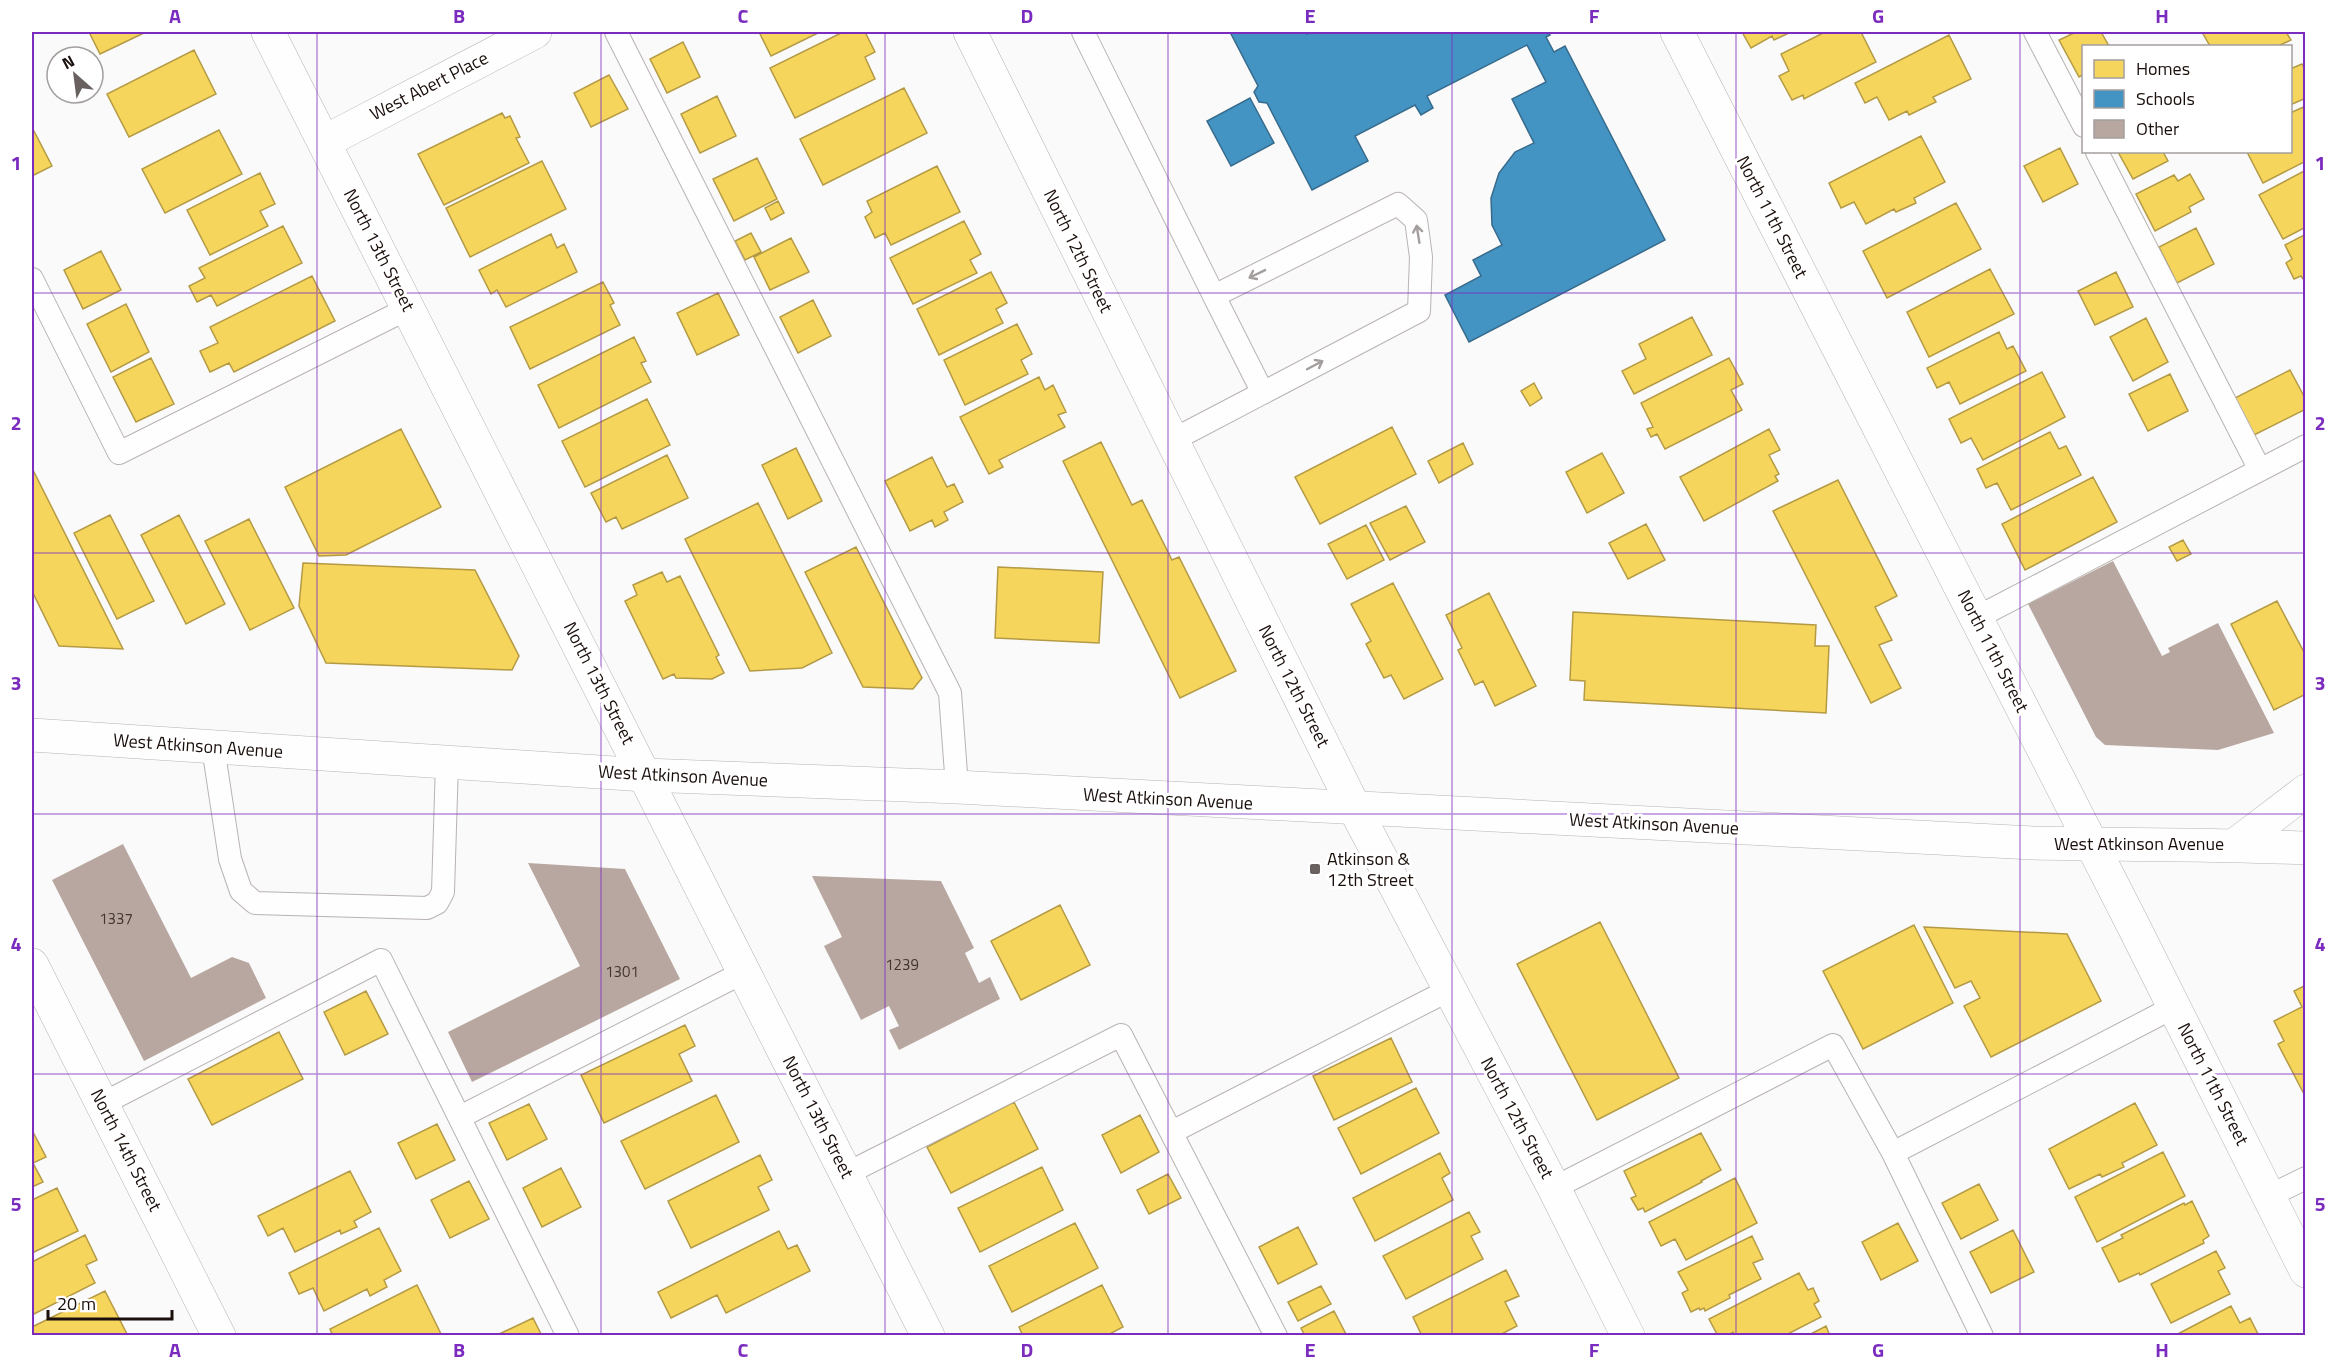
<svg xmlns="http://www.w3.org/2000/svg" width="2337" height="1367" font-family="'Titillium Web',sans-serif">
	<rect width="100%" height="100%" fill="#fafafa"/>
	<!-- homes -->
	<path fill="#f6d55c" stroke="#b49a44" stroke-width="1.5" d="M89 32H146L100 54Z
		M759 32H820L771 56Z
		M843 32H865L875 52 865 57 875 79 795 118 770 68Z
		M1742 32H1791L1774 40 1772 36 1751 48Z
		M1825 32H1861L1876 62 1804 99 1803 95 1792 100 1779 76 1789 71 1781 54Z
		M2076 32H2101L2109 46H2084V74L2079 77 2059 40Z
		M2202 32H2286L2291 40 2278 46H2210Z
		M1949 35 1971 79 1933 97 1936 102 1909 115 1907 111 1889 120 1877 97 1865 103 1855 83Z
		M683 42 700 77 667 93 650 59Z
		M194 50 216 94 129 137 107 94Z
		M2302 64 2306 71V98L2290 105V69Z
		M609 75 628 109 591 127 574 93Z
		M904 88 927 133 823 185 800 139Z
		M717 96 736 136 700 153 681 114Z
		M2306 106V161L2263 183 2247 152H2290V113Z
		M502 113 505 118 510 116 520 137 516 138 529 163 444 205 418 154Z
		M219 130 242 174 165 213 142 169Z
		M34 131 52 166 32 176V132Z
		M1921 136 1945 182 1914 198 1916 203 1896 212 1894 209 1866 224 1854 202 1841 208 1829 183Z
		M2060 148 2078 184 2043 202 2024 166Z
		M2118 152H2163L2168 161 2133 179Z
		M757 158 777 199 734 221 713 179Z
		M542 161 566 209 470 257 446 208Z
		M937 166 960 212 891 245 885 233 875 238 865 217 872 212 867 201Z
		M2306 170V227L2283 239 2259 195Z
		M260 173 275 204 260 211 268 226 210 255 187 210Z
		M2190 174 2204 199 2189 207 2191 212 2155 231 2136 194 2174 175 2178 181Z
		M778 201 784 213 771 220 765 208Z
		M1956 203 1981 249 1887 298 1863 251Z
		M964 221 981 254 970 260 977 273 913 304 890 258Z
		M283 226 302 263 217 306 211 295 197 302 189 286 205 278 199 268Z
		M2196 228 2214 264 2177 283 2159 247Z
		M751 233 761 252 745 260 735 241Z
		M551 234 557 248 564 244 577 272 506 307 497 290 491 294 479 270Z
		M2306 234V283L2301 276 2294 279 2286 263 2292 259 2285 245Z
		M791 238 809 272 770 290 754 257Z
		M101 251 121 290 83 309 64 270Z
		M1990 269 2014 314 1929 357 1907 312Z
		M991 272 1007 303 996 309 1003 323 939 355 917 309Z
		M2116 272 2133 307 2095 325 2078 291Z
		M312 276 335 321 234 372 229 363 210 372 200 351 218 343 210 327Z
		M603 282 614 303 610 305 620 325 530 369 510 327Z
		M718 293 739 335 697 355 677 313Z
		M813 300 831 336 798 353 780 317Z
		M126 304 149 352 111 372 87 324Z
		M1692 317 1712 355 1634 394 1622 371 1646 359 1639 344Z
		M2146 318 2168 362 2133 381 2110 337Z
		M1017 324 1032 354 1021 360 1028 374 965 405 944 360Z
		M1999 332 2007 349 2013 346 2026 371 1960 404 1949 382 1937 388 1927 368Z
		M634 337 646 361 641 363 651 382 559 428 538 385Z
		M151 358 174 404 136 422 113 377Z
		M1729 358 1743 384 1731 390 1742 410 1665 449 1657 434 1651 437 1647 429 1653 427 1641 403Z
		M2290 370 2306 400V409L2252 436 2233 399Z
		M2042 372 2065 417 1983 460 1971 438 1961 443 1949 419Z
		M2170 374 2188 411 2148 431 2129 394Z
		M1039 377 1045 390 1053 385 1066 412 1058 415 1065 427 999 460 1003 467 989 474 960 417Z
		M1534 383 1542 398 1530 406 1521 391Z
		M647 399 670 445 585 487 562 441Z
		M1392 427 1416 474 1320 524 1295 477Z
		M401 429 441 507 346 555 319 556 285 487Z
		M1769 429 1780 450 1769 455 1779 474 1775 476 1778 481 1704 521 1680 477Z
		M2050 432 2059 449 2066 446 2081 475 2011 510 1997 483 1986 488 1977 469Z
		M1101 442 1132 505 1142 500 1172 560 1179 557 1236 671 1180 698 1063 461Z
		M1463 443 1473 464 1439 483 1428 461Z
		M796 448 822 501 788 519 762 465Z
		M1602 453 1624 493 1587 513 1566 472Z
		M667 455 688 498 622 529 616 517 606 522 591 493Z
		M932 457 947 487 954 484 963 502 944 512 948 520 935 527 932 520 910 531 885 481Z
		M32 468 123 649 59 646 32 591Z
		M2093 477 2117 522 2025 570 2002 524Z
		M1838 480 1897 596 1875 607 1892 640 1879 645 1901 688 1871 703 1773 511Z
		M758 503 832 653 802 668 750 671 685 539Z
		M1406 506 1425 542 1390 560 1370 523Z
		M110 515 154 601 117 619 74 533Z
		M179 515 225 604 186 624 141 535Z
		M249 519 294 608 250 630 205 541Z
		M1646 524 1665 560 1628 579 1609 543Z
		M1366 525 1384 560 1347 579 1328 544Z
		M2183 540 2191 554 2177 561 2169 547Z
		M856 547 922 678 913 689 863 687 805 572Z
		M303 563 475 570 519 656 512 670 326 663 299 606Z
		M998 567 1103 572 1099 643 995 638Z
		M662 572 667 582 680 576 719 655 716 657 724 673 712 679 676 678 674 674 663 679 625 601 637 595 633 585Z
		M1393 583 1443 679 1404 699 1391 675 1384 678 1366 644 1371 641 1351 604Z
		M1489 593 1536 686 1495 706 1483 681 1475 685 1458 650 1462 648 1446 615Z
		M2277 601 2306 656V694L2274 710 2231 624Z
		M1573 612 1816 625 1815 646H1829L1826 713 1584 700 1585 681 1570 680Z
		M1060 905 1090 965 1021 1000 991 941Z
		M1600 922 1679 1078 1597 1120 1517 964Z
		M1914 925 1953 1003 1863 1049 1823 971Z
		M1924 927 2067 934 2101 1001 1991 1057 1964 1006 1980 998 1971 981 1955 988Z
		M2306 985V1098L2278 1044 2284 1041 2274 1021 2302 1007 2294 991Z
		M366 991 388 1034 345 1055 324 1012Z
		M685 1025 695 1046 679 1054 692 1081 604 1123 581 1075Z
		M279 1032 303 1079 212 1125 188 1079Z
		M1391 1038 1412 1082 1334 1120 1313 1076Z
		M1416 1088 1439 1133 1361 1174 1338 1128Z
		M716 1095 739 1142 645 1189 621 1141Z
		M1014 1102 1038 1149 951 1193 927 1147Z
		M2135 1103 2157 1145 2122 1163 2124 1167 2102 1177 2100 1174 2069 1189 2049 1149Z
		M529 1104 547 1139 507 1160 489 1123Z
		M1140 1115 1159 1152 1121 1173 1102 1135Z
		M437 1124 455 1160 416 1179 398 1143Z
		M33 1132 46 1157 33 1163 43 1182 32 1187Z
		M1701 1133 1721 1170 1701 1181 1702 1182 1645 1212 1643 1208 1638 1210 1631 1198 1636 1196 1624 1171Z
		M2163 1152 2185 1196 2097 1242 2075 1197Z
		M1440 1153 1450 1173 1442 1178 1453 1200 1375 1241 1353 1198Z
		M760 1155 772 1180 758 1187 769 1210 691 1248 668 1201Z
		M1042 1167 1063 1210 980 1252 958 1208Z
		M561 1168 581 1207 542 1227 523 1188Z
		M350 1171 371 1212 354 1221 357 1227 341 1234 340 1230 295 1252 283 1228 268 1236 258 1216Z
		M1168 1174 1181 1198 1149 1214 1137 1190Z
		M1735 1178 1757 1223 1686 1260 1675 1239 1661 1246 1649 1222Z
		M469 1181 489 1219 450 1238 431 1200Z
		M1979 1184 1998 1220 1961 1239 1942 1203Z
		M57 1188 78 1231 32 1253V1200Z
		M2192 1201 2209 1236 2203 1240 2204 1243 2140 1275 2139 1273 2119 1282 2102 1248 2123 1238 2121 1235 2184 1203 2185 1205Z
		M1469 1212 1480 1232 1471 1236 1483 1259 1406 1299 1383 1256Z
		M1075 1223 1098 1268 1012 1312 989 1266Z
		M1898 1223 1918 1261 1881 1280 1862 1242Z
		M1298 1227 1317 1264 1278 1284 1259 1247Z
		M379 1228 401 1271 384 1280 387 1287 370 1296 367 1289 324 1311 313 1288 299 1294 289 1273Z
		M2013 1230 2034 1272 1991 1293 1970 1252Z
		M779 1231 788 1249 797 1245 810 1271 726 1313 717 1295 671 1318 658 1292Z
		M85 1235 97 1260 86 1265 95 1283 32 1315V1262Z
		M1752 1236 1763 1259 1753 1263 1761 1279 1729 1295 1730 1298 1705 1311 1704 1308 1700 1310 1699 1308 1691 1312 1682 1293 1688 1290 1678 1272Z
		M2216 1251 2225 1268 2218 1271 2230 1294 2171 1323 2151 1284Z
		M1506 1270 1519 1296 1505 1302 1517 1326 1498 1336H1422L1413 1317Z
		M1799 1273 1808 1290 1813 1288 1819 1301 1814 1304 1821 1317 1784 1336H1735L1733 1332 1727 1336H1718L1709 1319Z
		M417 1285 442 1336H333L330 1329Z
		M1102 1285 1123 1327 1106 1336H1023L1019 1327Z
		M1321 1286 1331 1304 1298 1321 1288 1302Z
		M105 1291 127 1334 32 1336V1327Z
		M2231 1306 2240 1323 2250 1318 2259 1336H2174Z
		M1334 1311 1347 1336H1305L1301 1328Z
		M533 1318 542 1336H497V1335Z
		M1826 1326 1830 1336H1807Z"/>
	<!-- schools -->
	<path fill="#4393c3" stroke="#376b8c" stroke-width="1.5" d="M1230 32H1306L1307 34 1311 32H1548L1550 35 1546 37 1554 52 1565 46 1665 240 1469 342 1445 295 1481 276 1473 260 1502 245 1492 225 1491 198 1499 173 1515 152 1534 143 1512 99 1546 82 1527 45 1427 96 1433 108 1421 115 1415 105 1355 136 1368 161 1312 190 1267 103 1259 102 1254 92 1258 86Z
		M1250 98 1274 143 1231 166 1207 121Z"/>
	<!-- building -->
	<path fill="#b8a7a0" d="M2113 561 2162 656 2170 652 2168 648 2218 623 2274 733 2218 750 2105 745 2096 737 2028 604Z
		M123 844 191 978 232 957 249 963 266 998 144 1061 52 880Z
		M528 863 625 869 680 979 472 1082 448 1032 580 966Z
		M812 876 941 881 974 948 965 953 979 983 990 977 1000 999 899 1050 889 1030 899 1026 889 1006 861 1020 824 946 842 937Z"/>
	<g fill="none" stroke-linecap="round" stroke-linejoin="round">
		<defs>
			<path id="service" d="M616 32 950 693 957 787
				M1083 32 1214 296
				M2035 32 2084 126
				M2097 152 2260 470
				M32 279 119 453 409 308
				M1171 441 1419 311 1421 257 1416 220 1398 204 1214 296 1263 393
				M1976 618 2306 446
				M213 747 230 859 241 891 255 903 427 908 437 903 443 892 447 762
				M102 1104 381 960 568 1336
				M460 1117 744 972
				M1172 1132 1449 990
				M1893 1153 2174 1007
				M846 1174 1121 1035 1276 1336
				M1554 1188 1833 1045 1893 1153 1982 1336
				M2269 1196 2306 1178"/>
			<path id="minor" d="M268 32 928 1336
				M970 32 1355 809 1554 1188 1628 1336
				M1677 32 2133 925 2306 1271
				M324 142 535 32
				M2235 845 2306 791
				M32 965 219 1336"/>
			<path id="tertiary" d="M32 735 645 775 957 787 2033 843C2124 845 2215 844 2306 848"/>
		</defs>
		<!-- service casing -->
		<use href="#service" stroke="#b9b3b1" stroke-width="24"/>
		<!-- minor casing -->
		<use href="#minor" stroke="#b9b3b1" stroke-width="34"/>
		<!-- tertiary casing -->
		<use href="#tertiary" stroke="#b9b3b1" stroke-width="34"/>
		<!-- service -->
		<use href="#service" stroke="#fefefe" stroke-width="22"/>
		<!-- minor -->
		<use href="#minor" stroke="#fefefe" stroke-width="33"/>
		<!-- tertiary -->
		<use href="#tertiary" stroke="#fefefe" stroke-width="33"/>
	</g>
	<!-- one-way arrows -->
	<defs><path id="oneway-shaft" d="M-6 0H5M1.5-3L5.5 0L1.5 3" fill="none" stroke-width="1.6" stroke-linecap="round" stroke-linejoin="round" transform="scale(1.5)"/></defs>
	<g stroke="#a39e9d">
		<use href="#oneway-shaft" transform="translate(1418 234) rotate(-99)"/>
		<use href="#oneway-shaft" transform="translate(1257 274) rotate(154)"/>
		<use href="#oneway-shaft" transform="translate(1315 365) rotate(-28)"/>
	</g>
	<!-- grid -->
	<path fill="none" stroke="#7b2cbf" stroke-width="1.5" stroke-opacity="0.55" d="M317 32V1336M601 32V1336M885 32V1336M1168 32V1336M1452 32V1336M1736 32V1336M2020 32V1336M32 293H2306M32 553H2306M32 814H2306M32 1074H2306"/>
	<!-- markers -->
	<rect fill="#68615f" stroke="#fff" stroke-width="2" x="1309" y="863" width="12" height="12" rx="3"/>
	<g text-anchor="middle" stroke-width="6" stroke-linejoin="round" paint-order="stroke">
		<!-- number labels -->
		<g font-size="15" fill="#423530">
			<text x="116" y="924">1337</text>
			<text x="902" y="970">1239</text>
			<text x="622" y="977">1301</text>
		</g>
		<!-- street labels -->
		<g font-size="18" fill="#1a0f0b" stroke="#fff">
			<text transform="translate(429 86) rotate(-27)" y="6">West Abert Place</text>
			<text transform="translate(1772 217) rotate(63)" y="6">North 11th Street</text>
			<text transform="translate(379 250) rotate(63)" y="6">North 13th Street</text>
			<text transform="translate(1078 251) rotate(64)" y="6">North 12th Street</text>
			<text transform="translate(1993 651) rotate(63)" y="6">North 11th Street</text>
			<text transform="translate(599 683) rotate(63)" y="6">North 13th Street</text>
			<text transform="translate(1294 686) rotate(63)" y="6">North 12th Street</text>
			<text transform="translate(198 746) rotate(4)" y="6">West Atkinson Avenue</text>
			<text transform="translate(683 776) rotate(3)" y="6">West Atkinson Avenue</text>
			<text transform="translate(1168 799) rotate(3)" y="6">West Atkinson Avenue</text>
			<text transform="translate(1654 824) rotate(3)" y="6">West Atkinson Avenue</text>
			<text x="2139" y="850">West Atkinson Avenue</text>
			<text transform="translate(2213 1084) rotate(63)" y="6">North 11th Street</text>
			<text transform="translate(818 1117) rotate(63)" y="6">North 13th Street</text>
			<text transform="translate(1517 1118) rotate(62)" y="6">North 12th Street</text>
			<text transform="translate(126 1150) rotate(63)" y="6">North 14th Street</text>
		</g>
		<!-- poi labels -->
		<g font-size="18" fill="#1a0f0b" stroke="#fff" text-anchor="start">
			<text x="1327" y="865">Atkinson &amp;<tspan x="1327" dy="21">12th Street</tspan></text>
		</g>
	</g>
	<!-- border -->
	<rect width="2337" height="1367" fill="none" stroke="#ffffff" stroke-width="66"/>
	<!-- legend -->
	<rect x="2082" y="45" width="210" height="108" fill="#ffffff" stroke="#a39f9d" stroke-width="1.5"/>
	<rect x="2094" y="60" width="30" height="18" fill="#f6d55c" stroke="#a39f9d" stroke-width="1.5"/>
	<text x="2136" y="75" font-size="18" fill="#1a0f0b">Homes</text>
	<rect x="2094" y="90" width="30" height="18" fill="#4393c3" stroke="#a39f9d" stroke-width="1.5"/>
	<text x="2136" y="105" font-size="18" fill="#1a0f0b">Schools</text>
	<rect x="2094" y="120" width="30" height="18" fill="#b8a7a0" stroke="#a39f9d" stroke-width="1.5"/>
	<text x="2136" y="135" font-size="18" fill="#1a0f0b">Other</text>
	<!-- north arrow -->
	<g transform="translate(75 75) rotate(332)"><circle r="28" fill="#ffffff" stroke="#a39f9d" stroke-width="1.5"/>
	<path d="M0-4.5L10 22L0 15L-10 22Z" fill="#68615f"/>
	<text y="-9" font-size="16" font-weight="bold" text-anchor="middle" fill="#1a0f0b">N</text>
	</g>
	<!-- scale -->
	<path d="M48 1310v9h124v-9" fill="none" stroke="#1a0f0b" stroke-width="3"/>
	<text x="57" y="1310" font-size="18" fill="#1a0f0b" stroke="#ffffff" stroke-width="4.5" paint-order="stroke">20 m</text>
	<rect x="33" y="33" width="2271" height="1301" fill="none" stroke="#7b2cbf" stroke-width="2"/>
	<g font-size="20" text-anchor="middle" font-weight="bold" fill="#7b2cbf">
		<text x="175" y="23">A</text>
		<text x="459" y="23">B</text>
		<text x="743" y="23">C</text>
		<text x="1027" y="23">D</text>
		<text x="1310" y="23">E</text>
		<text x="1594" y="23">F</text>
		<text x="1878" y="23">G</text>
		<text x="2162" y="23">H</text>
		<text x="16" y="170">1</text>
		<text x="2320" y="170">1</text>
		<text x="16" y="430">2</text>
		<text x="2320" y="430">2</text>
		<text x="16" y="690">3</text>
		<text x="2320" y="690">3</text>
		<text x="16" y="951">4</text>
		<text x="2320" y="951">4</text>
		<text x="16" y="1211">5</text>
		<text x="2320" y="1211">5</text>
		<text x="175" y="1357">A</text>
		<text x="459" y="1357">B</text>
		<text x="743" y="1357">C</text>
		<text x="1027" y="1357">D</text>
		<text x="1310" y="1357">E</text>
		<text x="1594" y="1357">F</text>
		<text x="1878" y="1357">G</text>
		<text x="2162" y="1357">H</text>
	</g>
</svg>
